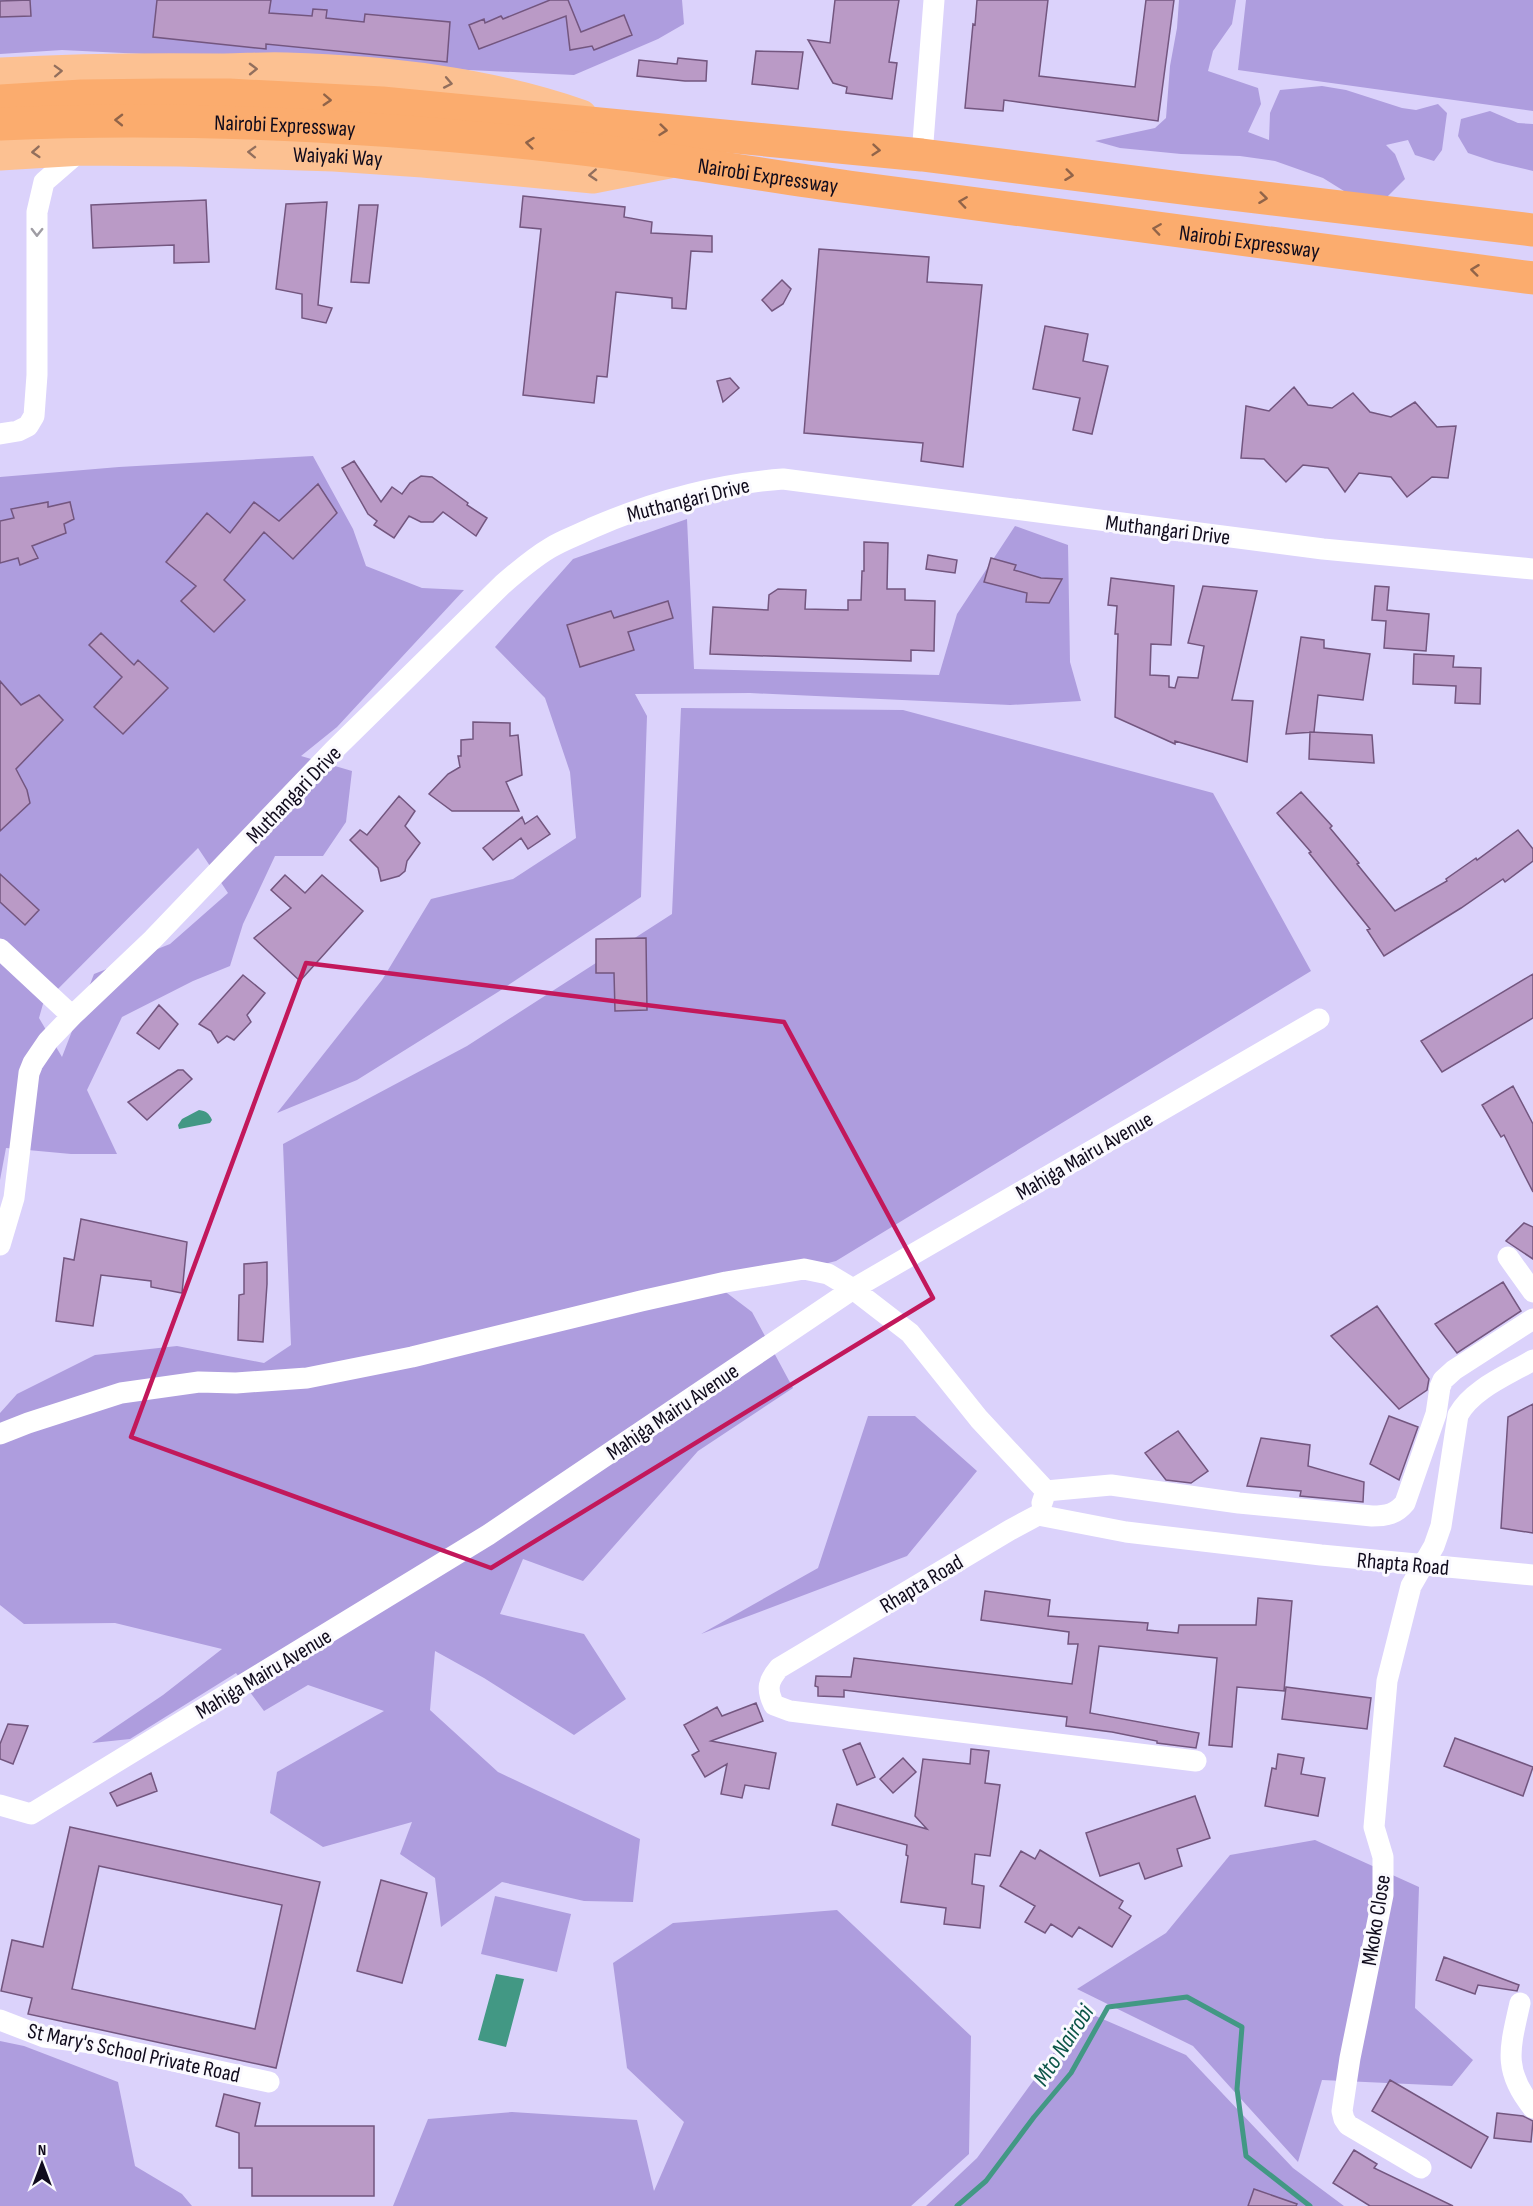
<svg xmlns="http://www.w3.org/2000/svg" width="1533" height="2206" font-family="'Sofia Sans Condensed',sans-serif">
	<rect width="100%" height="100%" fill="#dbd2fb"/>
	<!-- green -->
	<path fill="#ae9dde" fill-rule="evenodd" d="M0 0H682L684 24 658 39 574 75 62 50 0 54Z
		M1179 0H1236L1232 24 1213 51 1208 71 1258 88 1261 104 1248 132 1269 140 1270 113 1280 90 1322 86 1346 90 1402 108 1416 110 1438 104 1447 113 1442 150 1434 161 1415 155 1408 140 1386 145 1395 154 1405 179 1385 199 1352 196 1323 178 1275 161 1240 156 1181 154 1120 148 1095 141 1155 128 1166 118 1170 66 1177 28Z
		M1246 0H1533V111L1238 70Z
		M1490 111 1518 123 1533 124V171L1495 162 1468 153 1458 136 1461 119Z
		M313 456 353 529 366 566 422 588 464 590 337 727 301 756 352 771 346 822 323 856H275L243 924 230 966 193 981 122 1017 87 1090 117 1154H71L6 1148 0 1180V477L119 467ZM198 848 228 893 170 944 94 974 62 1057 39 1018 43 1004Z
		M687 519 694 669 939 675 957 614 1015 526 1068 545 1070 662 1081 701 1010 705 750 693 635 694 647 716 641 897 498 992 357 1080 277 1113 382 980 431 899 513 879 576 838 570 772 545 698 495 647 573 559Z
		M681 708 903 710 1213 793 1311 971 836 1261 723 1290 752 1312 793 1388 698 1451 583 1581 523 1559 500 1614 584 1634 626 1699 574 1735 484 1678 435 1651 430 1710 498 1772 640 1839 633 1902 584 1901 502 1882 441 1927 435 1878 400 1854 412 1822 323 1847 270 1813 277 1772 384 1711 308 1685 264 1711 236 1673 130 1739 92 1743 163 1695 222 1649 115 1623 24 1624 0 1605V1413L17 1394 95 1355 177 1346 264 1363 291 1345 283 1144 467 1046 672 914Z
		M868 1416H915L977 1471 907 1556 701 1634 818 1568Z
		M1315 1840 1419 1887 1415 2008 1473 2060 1452 2086 1322 2080 1298 2162 1193 2046 1077 1989 1166 1933 1230 1855Z
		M495 1896 571 1914 557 1972 481 1954Z
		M837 1910 971 2036 969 2154 911 2206H393L428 2119 512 2112 637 2120 654 2191 684 2122 627 2068 613 1963 673 1923Z
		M1084 2011 1186 2055 1293 2168 1344 2206H926L977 2158Z
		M0 2041 24 2046 118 2082 135 2166 182 2194 192 2206H0Z"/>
	<!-- water -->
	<path fill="#429884" d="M199 1110C206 1111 209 1113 212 1120L210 1123 179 1129 178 1125 182 1119Z
		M496 1974 524 1979 506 2047 478 2040Z"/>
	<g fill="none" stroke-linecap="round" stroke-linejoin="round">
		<!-- stream -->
		<path stroke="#429884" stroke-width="5" d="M957 2206 986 2181 1034 2117 1071 2073 1108 2007 1187 1997 1242 2027 1237 2089 1246 2156 1310 2206"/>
	</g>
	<!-- building -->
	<path fill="#ba9ac6" stroke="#73567f" stroke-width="1.5" fill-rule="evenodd" d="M30 0 31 16 0 17V1Z
		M157 0H271L269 13 312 16 313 9 327 10 326 18 364 22 365 14 450 22 447 62 266 44V49L153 37Z
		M550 0H568L581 32 624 15 632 35 594 50 592 46 570 50 566 16 479 49 469 25 484 19 485 23 501 16 503 19Z
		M835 0H899L889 62 897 63 892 99 846 93 847 87 833 83 808 40 830 43Z
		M977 0H1048L1039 76 1135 87 1146 0H1174L1158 121 1004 100 1003 111 965 108 973 24 975 25Z
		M756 51 803 52 798 89 752 84Z
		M678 58 707 61 706 81H685L637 76 639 60 677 64Z
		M523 196 625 207 624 217 652 222 651 233 712 236V252L691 251 686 309 672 308V298L616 292 607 377 597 376 594 403 523 395 541 229 520 227Z
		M206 200 209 262 174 263V245L93 248 91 205Z
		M327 202 318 305 332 308 326 323 302 318V294L276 289 286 204Z
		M359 205H378L369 283 351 282Z
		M819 249 929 257 927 282 982 285 963 467 921 461 923 443 804 433Z
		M782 280 791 289 783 304 772 311 762 300Z
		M1045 326 1088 334 1083 361 1108 366 1092 434 1073 430 1080 398 1033 389Z
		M730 378 739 388 723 402 717 381Z
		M1294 387 1308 405 1332 408 1353 393 1370 412 1391 417 1415 402 1437 427 1456 426 1448 478 1432 477 1407 497 1391 477 1359 473 1345 492 1328 468 1303 465 1286 482 1264 459 1241 458 1246 406 1269 411Z
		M354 461 381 502 392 487 402 494 410 483 421 476 432 477 468 503 467 505 487 518 476 536 443 512 433 522H421L409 516 394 538 374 525 377 521 368 514 342 468Z
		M318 484 337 513 293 559 264 532 224 580 245 600 214 632 181 601 196 586 166 562 207 513 230 533 254 502 279 521Z
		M48 502V507L70 502 74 519 64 524 66 533 32 546 38 558 20 565 18 558 0 563V521L14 518 11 509Z
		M864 542 888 543 887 589H905V600L935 601 934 651 911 650V661L710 654 713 607 768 610 769 595 778 589 806 590 805 609 848 610V600H861L862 571H864Z
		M928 555 957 560 955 573 926 569Z
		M991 558 1016 565 1014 570 1041 578 1062 579 1049 603 1026 602 1027 593 984 582Z
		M1111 578 1174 586 1171 645 1151 644 1150 675 1169 676V687L1175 688 1178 677 1198 678 1204 646 1188 643 1203 586 1257 591 1232 700 1253 701 1247 762 1175 741V744L1115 717 1118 634H1115L1117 606 1108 605Z
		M1375 586 1389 587 1387 610 1429 614 1426 651 1384 648 1386 621 1372 620Z
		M668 601 673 618 628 632 634 650 580 667 567 625 611 611 614 618Z
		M101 633 134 665 138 660 168 688 123 734 94 707 122 677 89 645Z
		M1301 637 1324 640V648L1370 654 1363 700 1318 695 1314 732 1286 734Z
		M1414 654 1454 656 1453 667 1481 668 1480 704 1455 703 1456 686 1413 684Z
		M0 681 21 705 39 695 63 720 16 769 27 790 30 803 0 831Z
		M473 722 510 723V736L518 735 522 775 506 782 519 811H452L429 794 448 774 460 767 458 756H461V740L473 739Z
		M1310 732 1372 735 1374 763 1309 759Z
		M1301 792 1332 826 1330 828 1359 863 1357 864 1395 911 1447 881 1446 879 1476 858 1477 860 1518 830 1533 849V861L1505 882 1503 879 1461 908 1384 956 1367 930 1370 929 1309 853 1311 852 1277 813Z
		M399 796 415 811 405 826 420 843 407 861 405 871 399 876 381 881 378 868 350 840 360 830 367 835Z
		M537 816 550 834 528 849 521 838 493 860 483 848 522 817 525 824Z
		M0 874 39 910 25 925 0 902Z
		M285 875 305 893 322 875 363 911 300 981 254 938 291 908 271 890Z
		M646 938 647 1010 615 1011 614 973H596V939Z
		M1533 974V1018L1442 1072 1421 1041Z
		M243 975 265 993 247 1015 251 1022 234 1040 227 1036 218 1043 211 1031 199 1024Z
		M159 1005 178 1024 159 1049 137 1033Z
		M178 1070H183L192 1079 147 1120 128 1102Z
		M1513 1086 1533 1124V1192L1504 1135 1501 1137 1482 1105Z
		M81 1219 187 1242 182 1293 151 1287V1281L101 1275 93 1326 56 1321 64 1258 74 1260Z
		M1524 1223 1533 1227V1259L1506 1241Z
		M267 1262V1284L263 1342 238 1340 239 1295 244 1294V1264Z
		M1503 1282 1521 1311 1457 1353 1435 1324Z
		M1377 1306 1429 1379 1427 1390 1399 1409 1331 1336Z
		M1533 1404V1533L1501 1528 1508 1417Z
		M1389 1416 1418 1427 1399 1480 1370 1464Z
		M1178 1431 1208 1471 1191 1483 1166 1480 1145 1453Z
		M1261 1438 1310 1445 1308 1466 1364 1482 1363 1502 1300 1496 1301 1491 1247 1486Z
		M985 1591 1050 1600 1048 1616 1148 1623 1147 1630 1178 1633 1179 1625H1256L1258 1598 1292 1601 1284 1691 1237 1687 1232 1747 1209 1745 1217 1658 1099 1646 1090 1713 1199 1733 1196 1748 1157 1743V1741L1112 1732 1066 1726 1067 1717 844 1690V1697L818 1696V1687L815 1686 816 1676 851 1677 854 1658 1072 1684 1078 1644H1068L1069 1632 981 1620Z
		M1286 1687 1371 1698 1367 1729 1282 1719Z
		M756 1703 763 1721 711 1741 776 1753 769 1789 745 1785 742 1798 721 1794 727 1764 705 1777 692 1755 699 1751 684 1725 717 1707 722 1716Z
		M8 1724 28 1726 13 1764 0 1759V1744Z
		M1455 1738 1533 1767 1523 1796 1444 1766Z
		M860 1743 875 1777 857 1785 843 1750Z
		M971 1749 989 1751 985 1783 1000 1785 990 1856 975 1854 972 1884 984 1886 980 1928 944 1924 946 1908 901 1902 908 1856 906 1855 907 1845 832 1825 837 1804 927 1829 915 1816 923 1759 970 1764Z
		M1278 1754 1304 1758 1301 1774 1325 1778 1318 1816 1265 1806 1272 1768 1276 1769Z
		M903 1758 916 1772 893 1793 880 1779Z
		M151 1773 157 1791 117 1806 110 1793Z
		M1195 1796 1210 1838 1177 1849 1182 1866 1145 1879 1139 1863 1100 1876 1086 1833Z
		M70 1827 320 1882 276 2068 28 2014 32 1998 1 1991 12 1940 43 1947ZM99 1866 282 1905 255 2029 72 1989Z
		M1040 1850 1123 1901 1119 1908 1131 1916 1112 1947 1079 1927 1072 1937 1051 1924 1045 1933 1025 1922 1035 1906 1000 1886 1021 1851 1035 1859Z
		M381 1880 427 1893 402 1983 357 1971Z
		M1444 1957 1519 1985 1517 1991 1478 1985 1475 1994 1436 1980Z
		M1390 2080 1488 2137 1471 2168 1372 2111Z
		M224 2094 260 2103 255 2126H374V2196H252V2168H239V2133L216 2126Z
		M1497 2113 1523 2116 1533 2121 1531 2142 1494 2138Z
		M1354 2150 1377 2164 1374 2168 1453 2206H1370L1333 2183Z
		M1254 2189 1297 2204 1296 2206H1248Z"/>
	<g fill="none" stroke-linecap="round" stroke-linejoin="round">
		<!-- minor -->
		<path stroke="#fff" stroke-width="21" d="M922 155 934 0
			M0 434 18 431 28 426 34 416 37 375V212L44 182 82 149
			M0 949 72 1016
			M0 1245 14 1198 29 1073 33 1063 48 1041 72 1016 153 939 334 750 503 584C518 571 533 558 550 548 563 540 578 535 592 528 654 501 715 484 783 479L1323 549 1533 569
			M1508 1257 1533 1292
			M0 1434 28 1423 121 1393 199 1382 236 1383 307 1378 412 1357 641 1301 726 1282 804 1269 828 1274 853 1289 910 1333 979 1419 1046 1491
			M1042 1503 1046 1491 1111 1485 1239 1503 1372 1516C1387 1516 1396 1514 1405 1503L1436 1414 1440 1387 1443 1380 1454 1370 1533 1319
			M1196 1761 790 1711 774 1705C766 1689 768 1681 779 1668L1010 1530 1038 1515 1126 1532 1321 1555 1533 1575
			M0 1805 31 1814 488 1535 853 1289 1319 1019
			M1520 2003C1510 2048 1502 2070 1533 2108
			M0 2020 44 2037 92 2043 269 2082
			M1421 2168 1348 2125 1344 2119 1342 2111 1350 2058 1383 1895V1857L1374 1827 1387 1681 1411 1586 1434 1546 1441 1526 1458 1415C1472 1389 1508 1375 1533 1360"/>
		<!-- primary -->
		<g stroke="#fcc192" stroke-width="33">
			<path d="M0 74C74 70 148 69 223 70 244 70 265 68 286 69 386 72 486 83 581 116"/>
			<path id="s1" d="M0 154 82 149 180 150 334 155 423 161 593 177 669 162"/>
		</g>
		<!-- trunk -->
		<g stroke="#fbac6e" stroke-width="33">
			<path d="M0 101 82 96 164 95H229L382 103 922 155 1197 190 1533 230"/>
			<path id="s2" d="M0 124C189 115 377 126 565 147 660 157 754 174 849 187 1077 218 1305 249 1533 278"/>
		</g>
	</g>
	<!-- one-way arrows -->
	<defs><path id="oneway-chevron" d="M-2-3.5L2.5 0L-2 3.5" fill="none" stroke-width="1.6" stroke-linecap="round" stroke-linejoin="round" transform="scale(1.5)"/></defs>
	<g stroke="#926f5d">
		<use href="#oneway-chevron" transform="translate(253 69) rotate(-1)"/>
		<use href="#oneway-chevron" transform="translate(58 71) rotate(-2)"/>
		<use href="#oneway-chevron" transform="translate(448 83) rotate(11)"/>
		<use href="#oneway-chevron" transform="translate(36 152) rotate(176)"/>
		<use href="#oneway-chevron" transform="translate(252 152) rotate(-178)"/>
		<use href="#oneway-chevron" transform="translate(593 175) rotate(177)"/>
	</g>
	<g stroke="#916449">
		<use href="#oneway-chevron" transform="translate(327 100) rotate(3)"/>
		<use href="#oneway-chevron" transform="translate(119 120) rotate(-179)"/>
		<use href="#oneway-chevron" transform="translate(663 130) rotate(6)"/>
		<use href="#oneway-chevron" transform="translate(530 143) rotate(-174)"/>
		<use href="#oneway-chevron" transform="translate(876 150) rotate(5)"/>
		<use href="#oneway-chevron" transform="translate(1069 175) rotate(7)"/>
		<use href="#oneway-chevron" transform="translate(1263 198) rotate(7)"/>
		<use href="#oneway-chevron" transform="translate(963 202) rotate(-172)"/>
		<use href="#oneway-chevron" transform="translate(1157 229) rotate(-172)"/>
		<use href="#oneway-chevron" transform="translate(1475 270) rotate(-173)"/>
	</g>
	<use stroke="#9f9da4" href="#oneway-chevron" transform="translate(37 232) rotate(91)"/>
	<!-- marked area -->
	<path fill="none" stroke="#c2185b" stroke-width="4.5" stroke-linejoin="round" d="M306 963 784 1022 933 1298 491 1568 131 1437Z"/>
	<g text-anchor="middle" stroke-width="6" stroke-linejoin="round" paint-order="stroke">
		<!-- street labels -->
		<g font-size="22" fill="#100b1c" stroke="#faf9fe">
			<text dy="8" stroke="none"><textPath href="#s2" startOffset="285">Nairobi Expressway</textPath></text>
			<text dy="8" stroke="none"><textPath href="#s1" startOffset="338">Waiyaki Way</textPath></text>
			<text dy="8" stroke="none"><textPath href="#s2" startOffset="771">Nairobi Expressway</textPath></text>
			<text dy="8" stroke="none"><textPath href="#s2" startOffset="1257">Nairobi Expressway</textPath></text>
			<text transform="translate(688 499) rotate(-14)" y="8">Muthangari Drive</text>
			<text transform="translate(1168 529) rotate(7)" y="8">Muthangari Drive</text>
			<text transform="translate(293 794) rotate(-46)" y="8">Muthangari Drive</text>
			<text transform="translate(1084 1155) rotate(-30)" y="8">Mahiga Mairu Avenue</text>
			<text transform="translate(672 1411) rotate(-34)" y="8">Mahiga Mairu Avenue</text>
			<text transform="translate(1403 1563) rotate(5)" y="8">Rhapta Road</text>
			<text transform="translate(921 1583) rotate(-31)" y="8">Rhapta Road</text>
			<text transform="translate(263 1673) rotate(-31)" y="8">Mahiga Mairu Avenue</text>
			<text transform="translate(1375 1920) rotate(-81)" y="8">Mkoko Close</text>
			<text transform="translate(134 2052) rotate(12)" y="8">St Mary's School Private Road</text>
		</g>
		<!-- water labels -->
		<g font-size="24" font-style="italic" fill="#0b5547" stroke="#faf9fe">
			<text transform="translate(1063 2045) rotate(-57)" y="8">Mto Nairobi</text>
		</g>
	</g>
	<!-- north arrow -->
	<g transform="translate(42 2164)" stroke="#faf9fe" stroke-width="4.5" paint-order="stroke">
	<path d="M0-4.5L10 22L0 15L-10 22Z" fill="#100b1c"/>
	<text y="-9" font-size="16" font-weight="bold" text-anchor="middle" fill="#100b1c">N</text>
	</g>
</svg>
